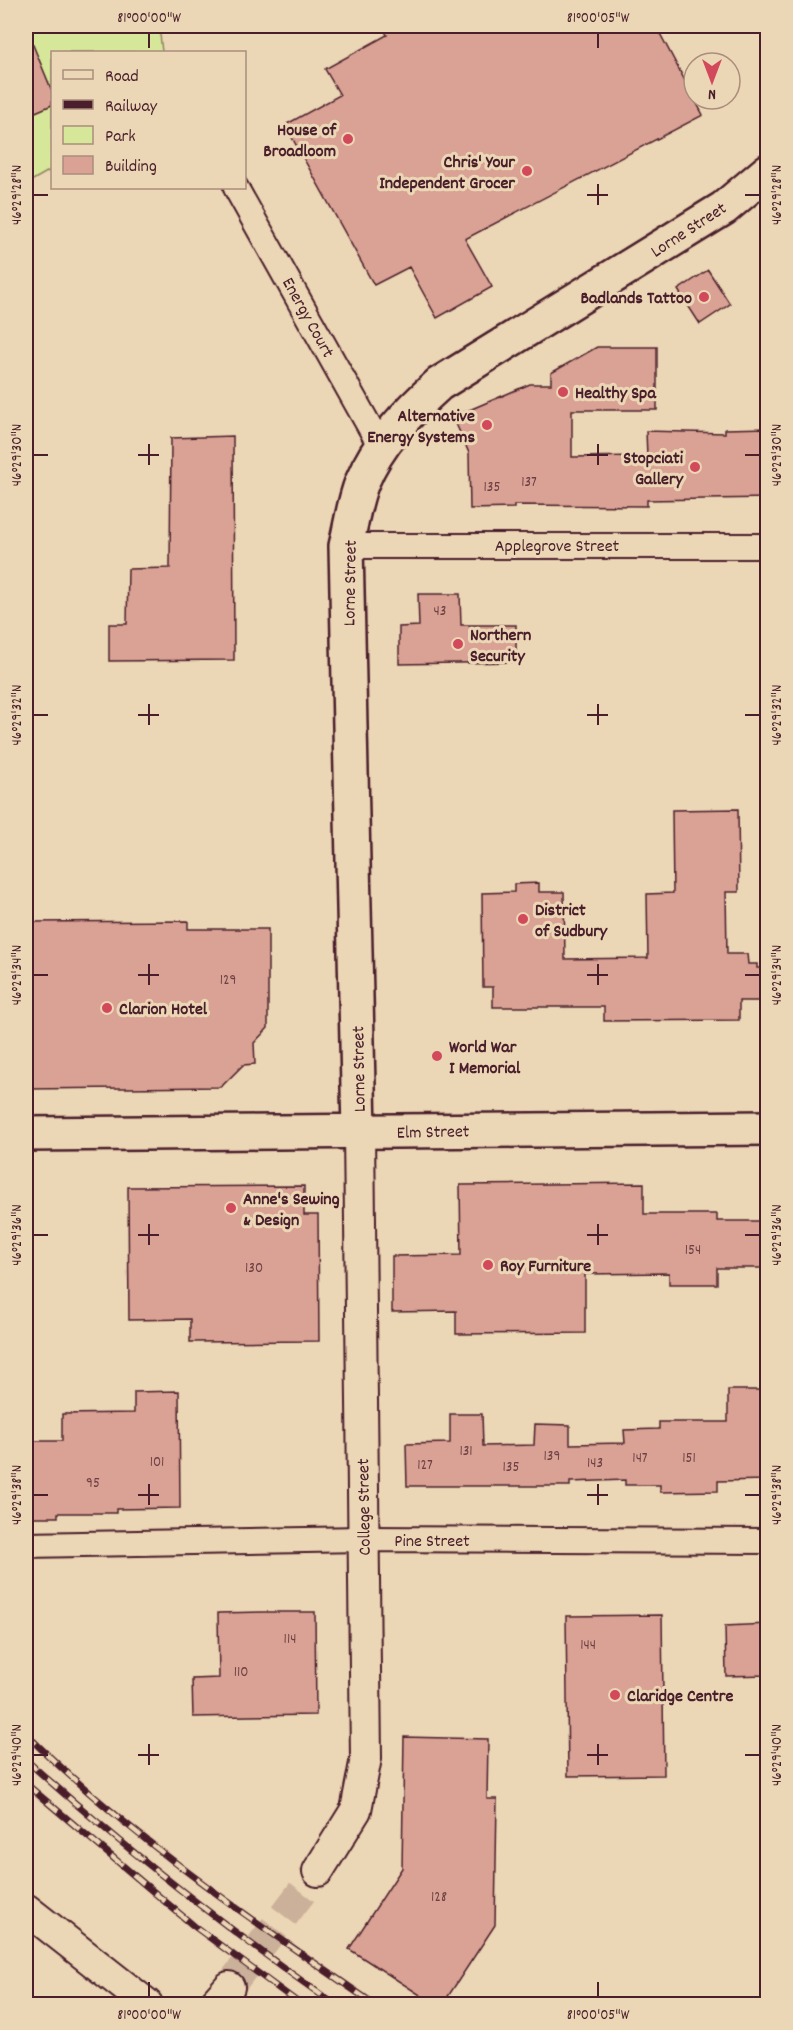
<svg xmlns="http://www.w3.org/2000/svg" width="793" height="2030" font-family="Dekko,sans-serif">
	<rect width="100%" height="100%" fill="#ebd6b5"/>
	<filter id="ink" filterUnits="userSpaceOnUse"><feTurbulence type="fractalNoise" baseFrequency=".0167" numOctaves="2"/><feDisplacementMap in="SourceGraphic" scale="12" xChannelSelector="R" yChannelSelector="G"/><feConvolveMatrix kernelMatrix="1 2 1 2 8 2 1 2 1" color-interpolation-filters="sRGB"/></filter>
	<g filter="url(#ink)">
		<!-- green -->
		<path fill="#d7e79a" stroke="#908362" stroke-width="1.5" d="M26 26H159L162 52H52V169L26 184Z"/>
		<!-- building -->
		<path fill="#daa294" stroke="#4a1f2b" stroke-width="1.5" d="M382 26H656L703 115 465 239 492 287 437 318 409 267 374 285 285 125 340 95 325 69 387 35Z
			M26 28 52 91V105L26 116Z
			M708 270 730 304 700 324 678 290Z
			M597 347H657V410H572V457L647 456 646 431 725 433V429L768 428V498L647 500V506L514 505V508L470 509 469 453 453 417 530 384H551V373Z
			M233 436 234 660 109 661V624H127L128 569 170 568 171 438Z
			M418 594H460L461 625H516V662L399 664V627L419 626Z
			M738 809 739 892H726L727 954H747L748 964H757V968H768V1001H739V1020L604 1021V1007H493V987H483L482 893 514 892V884L539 883V892H564L565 959 648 958 647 894 673 893 672 810Z
			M188 921V929H268V1028L254 1043 255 1064 243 1065 221 1087 26 1089V922Z
			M644 1183V1214H717V1221H768V1268H717V1284H669V1273L585 1274V1333L456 1334V1311L392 1312V1256L461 1255 460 1185Z
			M304 1186V1215H318L319 1341 190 1342V1319L129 1320 128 1187Z
			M728 1390H765L766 1480 718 1481V1491L660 1492V1485H625V1480L570 1482V1486H407L406 1444 450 1443V1414H482L483 1446 534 1445 535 1424 570 1425V1444L625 1443 624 1430 659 1429V1422H728Z
			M179 1391 180 1508 116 1509V1513H58V1517H26V1441H62V1414L134 1413V1392Z
			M264 1612H315L316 1715 193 1717 192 1679 219 1678 218 1613Z
			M662 1615 664 1775 568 1776 566 1616Z
			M768 1624V1675L726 1676 725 1626Z
			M404 1737 488 1739 487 1799H497L495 1925 443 2004H434L349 1949 402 1868Z"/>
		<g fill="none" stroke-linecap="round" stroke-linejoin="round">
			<!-- tertiary-tunnel -->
			<path stroke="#cbb199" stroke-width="30" stroke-dasharray="30 15" stroke-linecap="butt" d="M229 1987 318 1871"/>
			<defs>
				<path id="minor" d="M236 188 381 447
					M346 546H768
					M26 1545 364 1539 768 1541"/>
				<path id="tertiary" d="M318 1871 356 1810 366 1758 359 1132
					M26 1909 147 2004
					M214 2004 229 1987"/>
				<path id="primary" d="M359 1132 346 546C351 525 354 502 362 482 378 443 408 412 439 384L724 208 768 171
					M26 1134 768 1128"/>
			</defs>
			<!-- minor casing -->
			<use href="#minor" stroke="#4a1f2b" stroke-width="28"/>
			<!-- tertiary casing -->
			<use href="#tertiary" stroke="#4a1f2b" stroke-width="34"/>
			<!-- primary casing -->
			<use href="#primary" stroke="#4a1f2b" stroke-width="38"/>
			<!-- minor -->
			<use href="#minor" stroke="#ebd6b5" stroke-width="24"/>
			<!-- tertiary -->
			<use href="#tertiary" stroke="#ebd6b5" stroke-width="30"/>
			<!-- primary -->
			<use href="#primary" stroke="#ebd6b5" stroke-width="33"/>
			<defs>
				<path id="rail" d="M26 1734C131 1838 252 1920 374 2004
					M26 1760C124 1848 226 1928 334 2004
					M26 1784 194 1926 300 2004"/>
			</defs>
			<!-- rail casing -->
			<use href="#rail" stroke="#4a1f2b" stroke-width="7"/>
			<!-- rail -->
			<use href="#rail" stroke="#ebd6b5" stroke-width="4.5" stroke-dasharray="14" stroke-linecap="butt"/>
		</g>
	</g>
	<!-- ticks -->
	<path fill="none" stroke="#4a1f2b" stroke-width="2" d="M149 33V48M598 33V48M598 184V205M33 195H48M587 195H608M745 195H760M149 444V465M598 444V465M33 455H48M138 455H159M587 455H608M745 455H760M149 704V725M598 704V725M33 715H48M138 715H159M587 715H608M745 715H760M149 964V985M598 964V985M33 975H48M138 975H159M587 975H608M745 975H760M149 1224V1245M598 1224V1245M33 1235H48M138 1235H159M587 1235H608M745 1235H760M149 1484V1505M598 1484V1505M33 1495H48M138 1495H159M587 1495H608M745 1495H760M149 1744V1765M598 1744V1765M33 1755H48M138 1755H159M587 1755H608M745 1755H760M149 1982V1997M598 1982V1997"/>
	<!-- markers -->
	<g fill="#d1495b" stroke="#ebd6b5" stroke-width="2">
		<circle cx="348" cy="139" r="6"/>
		<circle cx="527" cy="171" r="6"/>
		<circle cx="704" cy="297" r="6"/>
		<circle cx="563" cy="392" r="6"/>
		<circle cx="487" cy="425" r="6"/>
		<circle cx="695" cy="467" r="6"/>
		<circle cx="458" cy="644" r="6"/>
		<circle cx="523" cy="919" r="6"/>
		<circle cx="107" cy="1008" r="6"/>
		<circle cx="437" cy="1056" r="6"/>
		<circle cx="231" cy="1208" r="6"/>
		<circle cx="488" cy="1265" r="6"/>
		<circle cx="615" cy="1695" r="6"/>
	</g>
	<g text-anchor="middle" stroke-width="6" stroke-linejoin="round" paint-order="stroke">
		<!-- number labels -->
		<g font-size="15" fill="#6e4045">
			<text x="529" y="486">137</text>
			<text x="492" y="491">135</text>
			<text x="440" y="615">43</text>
			<text x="228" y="984">129</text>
			<text x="693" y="1254">154</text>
			<text x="254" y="1272">130</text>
			<text x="466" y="1455">131</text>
			<text x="552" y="1460">139</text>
			<text x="640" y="1462">147</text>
			<text x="689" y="1462">151</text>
			<text x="157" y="1466">101</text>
			<text x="595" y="1467">143</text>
			<text x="425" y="1469">127</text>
			<text x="511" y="1471">135</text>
			<text x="93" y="1487">95</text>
			<text x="290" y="1643">114</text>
			<text x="588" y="1649">144</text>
			<text x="241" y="1676">110</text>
			<text x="439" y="1901">128</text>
		</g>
		<!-- poi labels -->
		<g font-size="18" font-weight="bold" fill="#4a1f2b" stroke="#ebd6b5" text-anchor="start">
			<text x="336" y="135" text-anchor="end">House of<tspan x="336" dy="21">Broadloom</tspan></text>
			<text x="515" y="167" text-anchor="end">Chris' Your<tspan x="515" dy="21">Independent Grocer</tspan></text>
			<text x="692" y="303" text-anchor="end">Badlands Tattoo</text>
			<text x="575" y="398">Healthy Spa</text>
			<text x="475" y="421" text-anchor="end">Alternative<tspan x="475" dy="21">Energy Systems</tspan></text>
			<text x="683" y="463" text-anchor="end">Stopciati<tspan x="683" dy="21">Gallery</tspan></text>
			<text x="470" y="640">Northern<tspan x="470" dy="21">Security</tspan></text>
			<text x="535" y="915">District<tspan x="535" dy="21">of Sudbury</tspan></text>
			<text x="119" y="1014">Clarion Hotel</text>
			<text x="449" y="1052">World War<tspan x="449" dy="21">I Memorial</tspan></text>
			<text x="243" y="1204">Anne's Sewing<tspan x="243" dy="21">&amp; Design</tspan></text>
			<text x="500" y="1271">Roy Furniture</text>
			<text x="627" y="1701">Claridge Centre</text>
		</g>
		<!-- street labels -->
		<g font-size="18" fill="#4a1f2b" stroke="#ebd6b5">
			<text transform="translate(688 229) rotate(-33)" y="6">Lorne Street</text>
			<text transform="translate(309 317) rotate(61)" y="6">Energy Court</text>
			<text x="557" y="551">Applegrove Street</text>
			<text transform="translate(349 583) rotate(-89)" y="6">Lorne Street</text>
			<text transform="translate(358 1069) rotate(-91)" y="6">Lorne Street</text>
			<text transform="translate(433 1131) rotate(-1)" y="6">Elm Street</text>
			<text transform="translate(363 1507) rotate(-91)" y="6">College Street</text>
			<text x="432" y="1546">Pine Street</text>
		</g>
	</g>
	<!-- margin -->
	<rect width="793" height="2030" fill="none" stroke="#ebd6b5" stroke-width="66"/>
	<!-- legend -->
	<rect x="51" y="51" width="195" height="138" fill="#ebd6b5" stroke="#ab8d7e" stroke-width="1.5"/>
	<rect x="63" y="70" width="30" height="9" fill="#ebd6b5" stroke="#ab8d7e" stroke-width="1.5"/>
	<text x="105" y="81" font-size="18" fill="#4a1f2b">Road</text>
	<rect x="63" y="100" width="30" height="9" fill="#4a1f2b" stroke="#ab8d7e" stroke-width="1.5"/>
	<text x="105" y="111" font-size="18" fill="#4a1f2b">Railway</text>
	<rect x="63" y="126" width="30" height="18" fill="#d7e79a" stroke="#ab8d7e" stroke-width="1.5"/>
	<text x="105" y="141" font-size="18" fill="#4a1f2b">Park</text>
	<rect x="63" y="156" width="30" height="18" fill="#daa294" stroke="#ab8d7e" stroke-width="1.5"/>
	<text x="105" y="171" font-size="18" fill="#4a1f2b">Building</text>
	<!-- north arrow -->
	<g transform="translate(712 81) rotate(180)"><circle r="28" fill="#ebd6b5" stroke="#ab8d7e" stroke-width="1.5"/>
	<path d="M0-4.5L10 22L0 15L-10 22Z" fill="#d1495b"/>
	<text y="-9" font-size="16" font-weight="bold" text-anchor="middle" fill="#4a1f2b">N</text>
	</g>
	<rect x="33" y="33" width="727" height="1964" fill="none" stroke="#4a1f2b" stroke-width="2"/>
	<g font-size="15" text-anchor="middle" fill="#4a1f2b">
		<text x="149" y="22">81°00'00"W</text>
		<text x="598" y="22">81°00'05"W</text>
		<text transform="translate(776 195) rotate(-90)" y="5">46°29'28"N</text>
		<text transform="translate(16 195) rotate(-90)" y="5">46°29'28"N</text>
		<text transform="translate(776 455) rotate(-90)" y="5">46°29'30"N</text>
		<text transform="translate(16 455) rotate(-90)" y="5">46°29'30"N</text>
		<text transform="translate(776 715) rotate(-90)" y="5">46°29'32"N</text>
		<text transform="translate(16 715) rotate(-90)" y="5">46°29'32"N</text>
		<text transform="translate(16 975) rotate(-90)" y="5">46°29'34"N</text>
		<text transform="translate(776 975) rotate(-90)" y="5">46°29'34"N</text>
		<text transform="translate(16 1235) rotate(-90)" y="5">46°29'36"N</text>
		<text transform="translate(776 1235) rotate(-90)" y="5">46°29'36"N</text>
		<text transform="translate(16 1495) rotate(-90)" y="5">46°29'38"N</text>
		<text transform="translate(776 1495) rotate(-90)" y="5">46°29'38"N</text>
		<text transform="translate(16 1755) rotate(-90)" y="5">46°29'40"N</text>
		<text transform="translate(776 1755) rotate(-90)" y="5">46°29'40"N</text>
		<text x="149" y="2019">81°00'00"W</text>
		<text x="598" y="2019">81°00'05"W</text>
	</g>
</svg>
